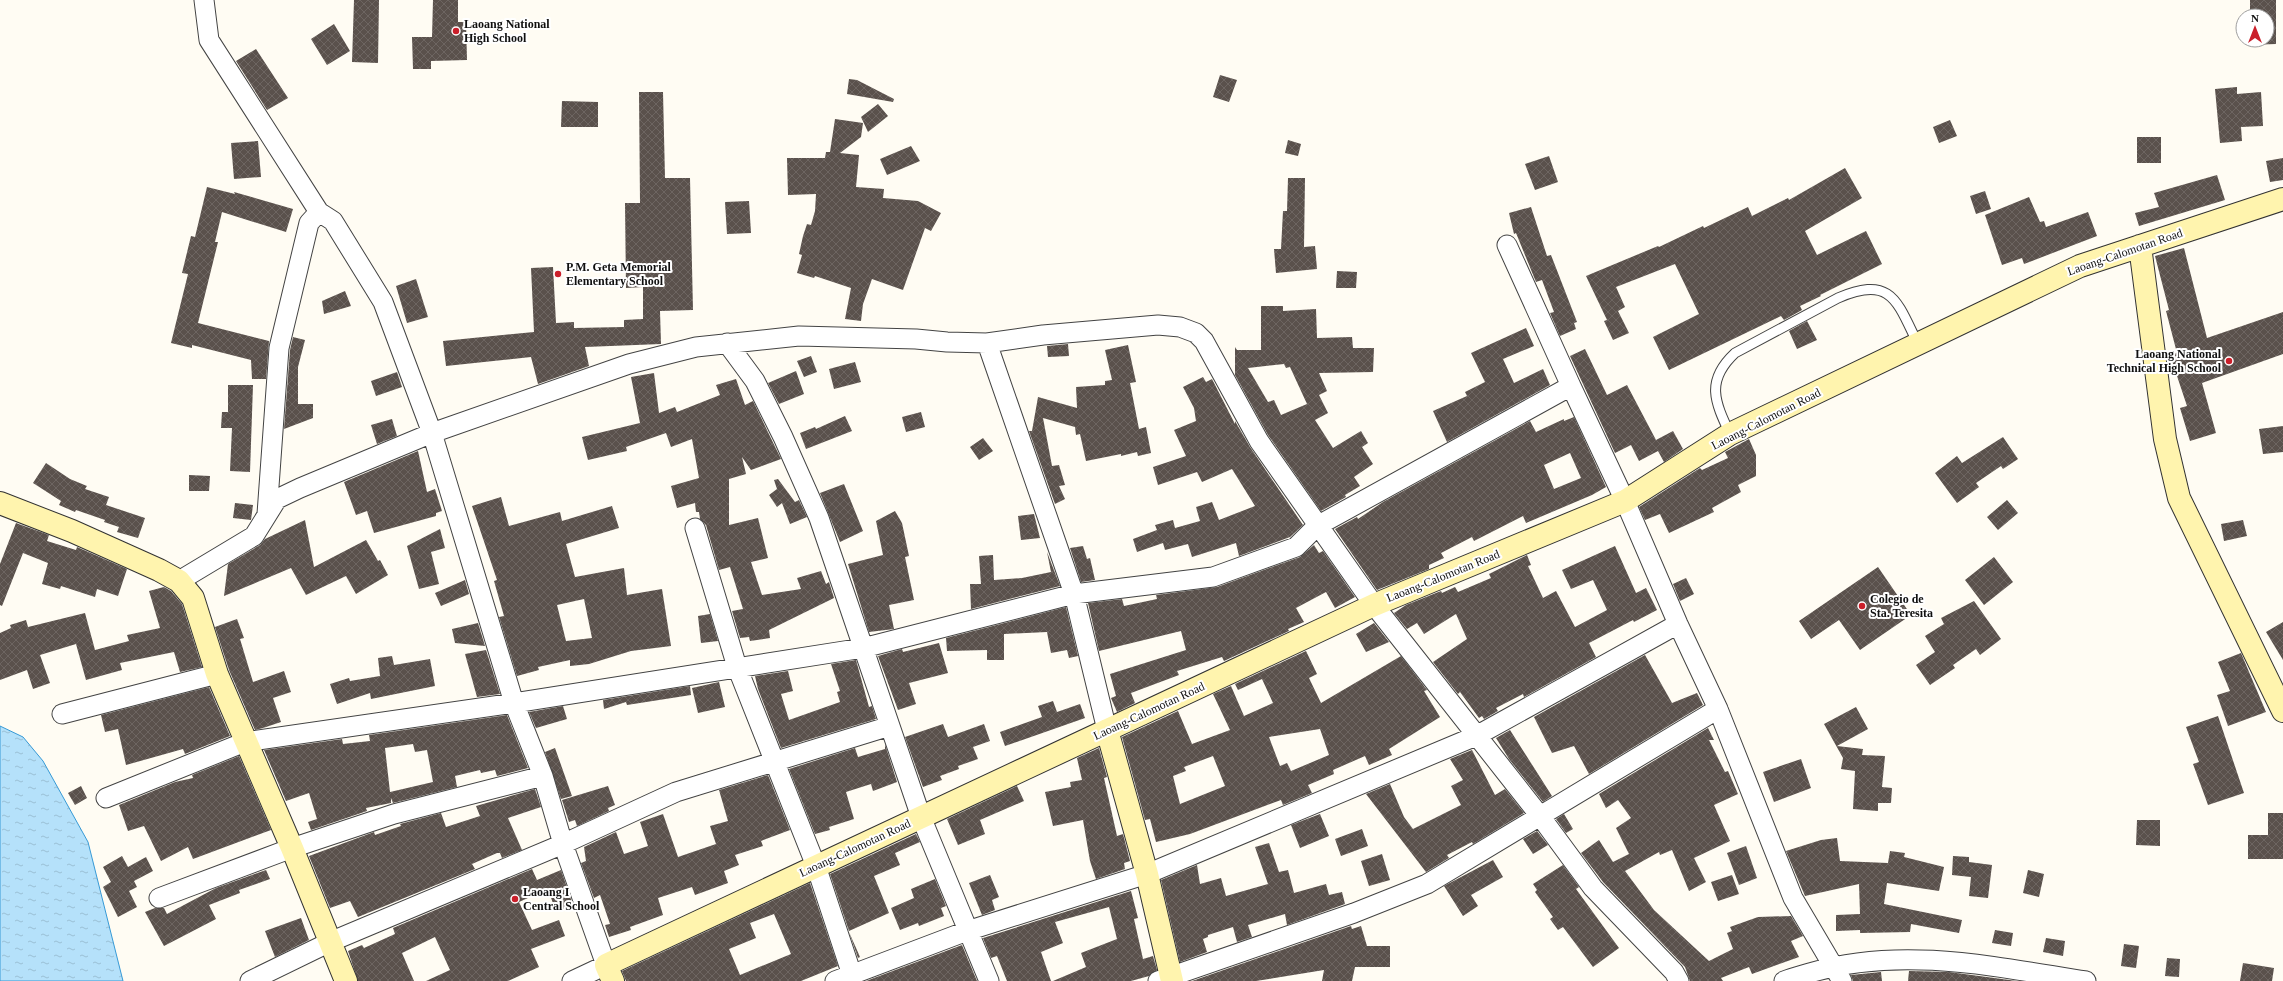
<svg xmlns="http://www.w3.org/2000/svg" width="2283" height="981" font-family="'Times New Roman',serif">
	<defs>
		<pattern id="water-ripples" width="26" height="14" patternUnits="userSpaceOnUse"><rect width="26" height="14" fill="#b5e1fa"/><path d="M2 4q2-2 4 0t4 0M15 11q2-2 4 0t4 0" fill="none" stroke="#9bc0d5"/></pattern>
		<pattern id="building-cross-hatch" width="8" height="8" patternUnits="userSpaceOnUse"><rect width="8" height="8" fill="#5a514c"/><path d="M0 0l8 8M0 8l8-8" fill="none" stroke="#6d6561"/></pattern>
	</defs>
	<rect width="100%" height="100%" fill="#fffcf3"/>
	<!-- water -->
	<path fill="url(#water-ripples)" stroke="#3799d5" d="M0 726 23 737 43 761 88 842 123 981H0Z"/>
	<!-- building -->
	<path fill="url(#building-cross-hatch)" fill-rule="evenodd" d="M354 0H379L378 63 352 62Z
		M433 0H458V22H466L467 60 431 61V69H413L412 37H432Z
		M2250 0H2276V44L2248 45V40H2267V16H2248L2250 15Z
		M334 24 350 51 327 65 311 39Z
		M256 49 288 98 267 110 236 61Z
		M1220 75 1237 80 1229 102 1213 97Z
		M849 79 857 80 894 99 893 102 847 94Z
		M2237 87V94L2261 92 2263 126 2241 127 2242 141 2220 143 2215 89Z
		M639 92H663L665 178H690L693 310 660 311 661 344 585 347 589 366 538 384 531 357 446 366 443 341 534 332 531 268 553 267 556 323 574 322V328L624 327V320L643 319V287L626 288 625 203H640Z
		M562 101 598 102V127H561Z
		M878 104 888 116 868 132 861 117Z
		M835 119 863 123 861 137 840 153 859 155 856 187 884 189 883 198 918 201 941 213 931 231 925 228 903 290 872 279 863 304 861 321 845 319 851 288 815 276 814 278 797 273 802 255 799 254 803 236 807 224 811 225 815 211 816 194 788 195 787 158H825L826 152H830Z
		M1950 120 1957 136 1939 143 1933 127Z
		M2137 137H2161V163H2137Z
		M1288 140 1301 144 1298 156 1285 153Z
		M258 141 261 177 234 179 231 143Z
		M911 146 920 161 887 175 880 159Z
		M1549 156 1558 182 1535 190 1525 164Z
		M2283 158V180L2270 182 2266 161Z
		M1845 168 1862 198 1805 231 1817 255 1866 231 1882 264 1820 295 1821 296 1800 306 1802 310 1784 320 1781 316 1669 370 1653 337 1699 314 1675 264 1616 287 1625 307 1618 311 1629 333 1613 340 1604 321 1607 320 1586 276 1658 246 1659 247 1703 226 1704 228 1748 207 1752 216 1788 198 1789 200Z
		M2217 175 2225 200 2139 226 2135 213 2159 207 2154 193Z
		M1288 178H1305L1304 247 1315 246 1317 269 1276 273 1274 249H1281L1283 211H1287Z
		M207 187 235 194 234 192 293 209 286 232 222 212 215 242H218L198 323 269 341 266 379H252L251 360 192 345V348L171 343 188 274 182 273 191 236 195 237Z
		M1985 191 1991 209 1976 214 1970 196Z
		M2029 197 2040 222 2044 221 2046 227 2088 212 2097 236 2024 264 2022 258 2002 265 1985 215Z
		M749 201 751 233 727 234 725 202Z
		M1531 207 1547 256 1551 255 1577 322 1574 323 1576 329 1560 336 1550 313 1554 312 1542 280 1536 282 1516 233 1514 234 1509 213Z
		M2184 248 2207 338 2283 312V354L2202 383 2216 433 2190 441 2180 408 2187 406 2170 355 2177 353 2166 311 2169 310 2155 256Z
		M1337 271 1357 272 1356 288H1336Z
		M416 279 428 317 407 323 396 286Z
		M345 291 351 306 324 314 322 301Z
		M1261 306H1283V311L1316 309 1317 338 1352 337 1353 348H1374L1373 372 1319 373 1327 391 1319 395 1328 413 1315 420 1333 448 1361 431 1368 443 1362 447 1373 464 1354 477 1360 486 1345 495 1346 497 1321 511 1268 435 1235 375V347L1237 350H1261ZM1284 364 1286 368 1290 367 1307 404 1281 415 1274 400 1268 402 1248 368Z
		M1807 321 1817 340 1797 349 1789 331Z
		M1526 328 1534 346 1503 359 1514 383 1543 369 1550 385 1447 442 1433 411 1467 396 1465 392 1485 382 1471 353Z
		M293 337 305 340 298 367V404H313V418L284 429 290 350Z
		M1068 344 1069 356 1048 357 1047 346Z
		M1128 345 1136 382 1130 383 1139 429 1146 427 1151 453 1138 456 1137 452 1121 456V454L1086 461 1080 434 1076 435 1075 427 1043 418 1052 466 1059 465 1065 485 1059 486 1065 499 1055 504 1029 431H1032L1038 397 1077 408 1076 387 1105 385V381L1112 380 1105 350Z
		M1585 349 1607 395 1627 385 1656 440 1673 431 1683 449 1664 462 1658 451 1639 461 1631 445 1615 453 1570 356Z
		M811 356 817 372 804 377 797 361Z
		M855 362 861 382 834 389 829 369Z
		M796 371 804 394 779 404 768 383Z
		M397 372 402 387 376 396 371 381Z
		M654 373 659 413 675 407 677 412 720 395 716 385 736 379 745 405 753 401 781 459 751 470 742 457 746 474 729 479V525L758 518 768 558 751 562 762 595 801 589 797 578 821 571 826 584 829 582 834 598 769 630 770 638 750 641 749 637 740 638 732 611 743 609 730 567 719 570 706 525 700 519 699 512H696L695 503 677 508 671 486 699 478 692 439 671 447 666 433 626 447 627 451 588 460 582 437 640 423 631 377Z
		M1203 377 1206 382 1212 379 1235 424V421L1250 447 1303 525 1290 537 1239 556 1236 543 1192 557 1188 544 1165 550 1163 543 1137 552 1133 539 1157 530 1155 525 1173 520 1175 528 1200 521 1196 507 1212 502 1219 520 1255 506 1232 469 1202 482 1197 472 1158 485 1153 467 1186 456 1174 430 1196 421 1194 408 1183 387Z
		M228 385H253L250 472 230 471 232 428H221L222 412H228Z
		M921 412 925 427 906 432 902 417Z
		M845 416 852 431 806 449 800 433 815 427 816 429Z
		M1574 417 1606 487 1592 495 1526 523 1523 516 1474 541 1472 537 1441 553 1444 558 1429 565V569L1377 590 1335 529 1357 517 1358 519 1383 502 1530 421 1536 432 1564 419V421ZM1570 453 1581 478 1554 489 1544 465Z
		M392 419 397 436 377 444 371 425Z
		M2283 426V452L2263 454 2259 429Z
		M2003 437 2018 459 2003 469 2001 466 1976 483 1979 487 1957 503 1935 473 1957 456 1962 463Z
		M983 438 993 451 979 460 970 447Z
		M1749 439 1756 455V476L1738 485 1741 492 1712 508 1714 512 1669 533 1660 514 1645 520 1639 507 1700 468 1702 470 1728 458 1725 452Z
		M418 451 427 492 435 489 442 511 436 513V516L374 533 367 511 356 515 344 482Z
		M46 463 70 479 87 486 85 489 109 497 106 505 145 518 138 538 117 532 119 527 104 522 105 520 76 510 75 512 59 505 61 501 33 483Z
		M189 475 210 476 209 491H189Z
		M778 479 795 502 799 500 807 517 790 524 782 503 777 507 769 495 777 489 774 480Z
		M844 484 863 531 840 542 820 493Z
		M501 497 509 526 560 512 562 521 612 506 619 528 566 544 575 577 624 568 627 595 662 589 671 646 631 651 589 664 570 666V660L538 667 539 670 517 676 499 617 504 616 494 581 497 580 472 506ZM584 599 592 638 566 641 557 605Z
		M2007 500 2018 513 1998 530 1987 517Z
		M235 503 253 505 251 520 233 518Z
		M895 511 902 523 909 556 905 557 914 600 889 605 894 629 869 632 848 564 883 555 876 521Z
		M1034 514 1040 538 1021 540 1018 516Z
		M305 520 314 567 366 540 378 561 380 560 388 575 356 594 346 576 306 595 291 568 224 596 228 564 260 545 265 539Z
		M2243 520 2247 536 2224 541 2221 524Z
		M16 523 49 535 47 541 76 550 77 547 127 569 118 596 97 589 95 597 61 586 60 589 42 584 48 563 23 553 2 606 0 605V564Z
		M440 529 445 548 431 552 439 584 419 589 407 546Z
		M1314 545 1319 553 1323 551 1355 597 1335 608 1326 592 1296 608 1304 622 1288 629 1289 631 1224 661 1222 657 1177 671 1179 675 1131 693 1135 703 1117 712 1111 698 1116 696 1110 674 1186 650 1181 631 1099 651 1088 603 1122 599 1124 606 1157 599 1156 595 1217 587 1300 557Z
		M1083 546 1087 559 1090 558 1095 580 1081 582 1070 548Z
		M1615 546 1636 593 1646 588 1657 610 1634 622 1633 620 1589 643 1596 657 1524 697 1523 694 1496 708 1498 711 1484 719 1482 716 1479 718 1460 692 1458 694 1433 662 1467 639 1456 614 1424 634 1417 623 1407 629 1394 613 1406 605 1441 591 1442 593 1455 587 1458 592 1491 578 1489 574 1527 555 1531 565 1528 566 1543 598 1556 591 1575 627 1607 610 1593 580 1571 589 1562 570Z
		M1047 552 1060 586 971 609 970 584H981L979 556 993 555 994 580 1022 578 1051 572Z
		M1994 557 2013 582 1984 605 1965 580Z
		M1878 567 1911 615 1860 650 1839 620 1811 639 1799 621Z
		M1686 578 1694 594 1680 601 1673 584Z
		M465 580 469 594 441 606 435 593Z
		M164 587 171 591 182 604 202 667 180 672 174 652 120 663 122 670 86 680 76 644 40 655 50 683 33 689 27 670 0 680V633L11 628 10 625 26 620 28 627 85 613 95 650 129 641 127 635 160 628 149 591Z
		M1974 601 2001 639 1980 655 1976 649 1953 665 1955 668 1930 685 1916 665 1935 652 1925 636 1944 624 1941 618Z
		M1066 607 1078 656 1069 658 1067 650 1051 653 1047 632 1004 634V660H987V650L947 651 946 638Z
		M710 614 718 641 701 643 698 616Z
		M237 619 244 638 240 639 253 682 284 671 291 692 273 698 281 722 263 728 255 730 229 670 215 627Z
		M2283 622V660L2266 632Z
		M478 623 485 646 455 643 452 629Z
		M1374 623 1389 642 1366 652 1356 634Z
		M939 643 948 673 909 683 916 704 898 710 878 656 902 649 903 652Z
		M486 650 500 694 477 697 465 654Z
		M1306 651 1317 674 1309 678 1321 703 1401 656 1427 690 1424 691 1440 717 1389 749 1392 755 1369 765 1365 756 1333 770 1334 774 1308 785 1312 793 1283 805 1281 800 1190 834 1156 842 1150 819 1145 820 1122 737 1178 711 1192 744 1230 730 1213 694 1231 686 1244 716 1273 703 1262 679 1238 690 1235 684ZM1320 729 1329 755 1291 771 1287 763 1280 766 1269 737ZM1213 756 1225 786 1180 804 1173 776 1186 771 1184 767Z
		M2241 653 2266 712 2228 726 2217 695 2230 691 2218 662Z
		M1645 655 1672 703 1697 693 1703 705 1589 774 1574 746 1552 753 1534 717Z
		M392 656 394 665 430 659 435 686 371 699 370 693 337 704 330 684 349 678 350 681 380 676 378 658Z
		M856 660 869 707 872 706 876 719 781 748 758 689 755 676 788 671 793 691 781 694 789 720 840 702 837 692 840 691 831 664Z
		M719 682 725 707 698 713 692 688Z
		M690 686 691 695 627 705 626 702 604 709 603 700Z
		M209 687 230 736 185 754 183 749 126 765 118 729 105 732 101 715Z
		M1053 701 1057 712 1080 704 1085 718 1005 746 1000 732 1042 717 1038 706Z
		M563 706 567 719 536 728 529 712Z
		M1856 707 1868 729 1837 746 1863 749 1862 755 1885 756 1882 787 1892 788 1891 803H1878V811L1853 809 1855 771 1841 769 1843 758 1824 724Z
		M507 715 528 768 497 776 495 770 481 773 480 770 455 776 457 787 393 803 391 798V803L366 808 367 811 311 830 308 822 317 819 309 793 286 801 264 750 342 739 343 744 370 741 369 735ZM413 744 415 752 427 750 433 782 390 792 385 748Z
		M2218 716 2244 793 2208 805 2193 764 2199 762 2186 727Z
		M943 724 948 737 984 724 990 741 973 747 978 759 958 766 959 769 940 776 942 780 923 787 905 737Z
		M1708 728 1714 740H1709L1725 772 1728 771 1738 794 1714 805 1730 841 1694 858 1706 882 1689 891 1672 850 1660 855 1659 852 1625 871 1654 910 1709 961 1733 949 1727 933 1732 931 1730 927 1758 917 1791 916 1803 936 1791 941 1799 957 1752 974 1749 967 1721 978 1723 981H1690L1685 967 1603 882 1581 853 1599 840 1613 862 1629 854 1616 828 1631 818 1618 800 1606 808 1599 794Z
		M1510 730 1552 796 1543 802 1509 759 1496 738Z
		M885 744 897 782 873 791 871 784 846 792 854 819 829 827 830 830 815 834 789 769 855 748 858 757 885 749Z
		M555 748 572 796 561 799 545 752Z
		M1099 748 1107 777 1104 778 1117 836 1123 834 1130 861 1124 863 1125 869 1096 879 1090 861 1083 820 1053 826 1045 792 1071 787 1070 782 1082 780 1077 758Z
		M1472 750 1495 795 1505 789 1524 813 1473 844 1472 842 1447 855 1449 858 1426 872 1366 794 1390 784 1404 817 1413 829 1461 805 1451 786 1463 780 1450 759Z
		M239 756 271 830 193 859 188 847 161 861 144 826 128 831 119 805 175 782 193 778 192 775Z
		M1801 759 1811 788 1774 802 1763 772Z
		M768 775 790 830 761 841 763 846 735 855 739 865 724 871 728 883 695 895 692 887 658 898 663 915 630 927 631 930 609 937 605 925 610 924 600 895 594 898 581 863 586 861 584 847 616 832 624 854 648 846 640 822 663 814 678 857 716 844 710 826 728 821 719 790Z
		M81 786 87 798 75 805 68 793Z
		M608 786 615 805 608 808 609 811 577 826 575 820 569 822 562 800Z
		M1017 786 1024 801 980 820 985 834 958 845 947 819Z
		M535 789 541 807 508 818 522 850 502 858 500 853H497L472 864 475 869 358 917 350 901 330 908 309 856 374 832 375 835 401 826 400 824 441 813 446 827 480 816 476 806Z
		M2268 813H2283V859H2248V835H2268Z
		M1320 814 1329 836 1300 848 1291 825Z
		M1564 814 1573 829 1566 833 1556 819Z
		M2137 820H2160V846L2136 845Z
		M1362 829 1368 846 1341 856 1335 839Z
		M1537 831 1548 845 1533 854 1523 839Z
		M916 834 920 842 895 853 900 865 874 876 889 913 849 931 830 874Z
		M1837 838 1840 861 1888 863 1890 851 1905 853 1904 857 1944 867 1939 891 1887 883 1884 904 1962 920 1959 933 1911 924 1910 932 1860 933V930L1836 931V915L1860 914 1859 884 1805 896 1786 851 1821 840Z
		M1269 843 1279 872 1288 870 1294 893 1326 884 1329 895 1342 892 1345 904 1287 925 1285 914 1248 925 1252 937 1237 942 1233 927 1208 935V937L1203 939 1207 952 1180 962 1161 880 1197 865 1200 884 1221 878 1226 896 1268 884 1255 847Z
		M1746 846 1757 878 1739 885 1727 853Z
		M1382 854 1390 880 1369 886 1361 861Z
		M122 856 128 867 146 857 153 871 134 881 137 887 129 891 137 907 118 917 103 887 111 882 103 867Z
		M1953 856 1969 857V862L1992 865 1988 898 1969 896 1971 877 1952 875Z
		M1493 860 1503 877 1471 895 1478 906 1463 916 1444 886Z
		M1563 865 1579 887 1576 889 1619 948 1593 967 1563 927 1558 930 1550 919 1553 917 1535 892 1537 890 1533 884Z
		M532 869 537 880 561 870 573 905 556 912 548 889 519 902 532 930 559 920 565 936 531 949 539 967 508 981H426L450 970 435 937 402 953 414 981H358L348 951 362 945 364 948 395 934 393 928Z
		M266 870 270 879 239 890 240 893 209 905 216 919 164 946 145 912 155 908H164L167 914 216 888Z
		M2028 870 2044 874 2039 897 2023 893Z
		M990 875 999 897 992 900 995 910 982 915 969 883Z
		M1732 875 1739 894 1718 901 1711 882Z
		M935 879 946 906 941 908 944 916 919 926 918 923 900 930 891 908 914 898 911 889Z
		M810 883 838 966 801 981H626L622 971ZM774 914 791 954 740 975 729 949 756 938 750 923Z
		M1131 891 1138 918 1134 919 1143 959 1153 956 1157 970 1149 976 1131 981H1053L1086 967 1081 953 1117 939 1109 907 1055 922 1063 943 1041 952 1051 981H1007L997 956 991 958 983 938Z
		M301 918 309 940 275 957 265 931Z
		M1351 926 1352 929 1361 926 1367 946H1390V967H1355L1352 981H1322L1324 970 1256 981H1192Z
		M1995 930 2013 933 2011 946 1992 943Z
		M849 932 860 957 858 958Z
		M2046 938 2065 941 2063 956 2043 952Z
		M2124 944 2139 946 2136 968 2121 966Z
		M962 945 977 981H866Z
		M2167 958 2180 959 2179 977 2165 976Z
		M2243 963 2274 968 2272 981H2240Z
		M1909 971 1949 972 2017 981H1908Z
		M1881 972 1882 981H1853L1851 975Z"/>
	<g fill="none" stroke-linecap="round" stroke-linejoin="round">
		<defs>
			<path id="lane" d="M1730 434C1715 402 1705 381 1735 353L1838 298C1891 275 1897 301 1917 342"/>
			<path id="street" d="M204 0 209 40 319 212 333 221 383 302 432 433 514 703 543 776 563 844 606 965 572 981
				M727 343 755 381 783 437 819 518 921 817 989 981
				M987 343 1074 594 1107 730
				M1571 386 1625 501 1678 624 1718 709 1793 898 1842 981
				M267 514 279 348 309 223 319 212
				M695 528 737 667 816 866 854 981
				M179 581 254 536 277 499 300 488 432 433 629 364 696 347 799 336 916 339 947 342 987 343 1043 335 1158 325 1180 327 1196 333 1204 341 1259 441 1374 605 1540 816 1593 888 1674 972 1679 981
				M62 714 217 674
				M106 798 245 742 514 703 863 648 1074 594 1213 577 1296 547 1317 526 1571 386 1507 245
				M159 898 292 848 394 814 543 776
				M250 981 330 942 563 844 676 792 890 726
				M835 981 967 931 1147 874 1476 736 1678 624
				M1158 981 1354 913 1427 884 1718 709
				M1784 981C1793 977 1803 975 1813 972 1903 946 1996 967 2086 981"/>
			<path id="secondary" d="M2140 246 2165 439 2179 498 2283 711
				M0 503 72 531 159 570 179 581 193 598 217 674 292 848 346 981
				M1107 730 1147 874 1172 981
				M613 981 606 965 1374 605 1625 501 1730 434 2080 266 2283 199"/>
		</defs>
		<!-- lane casing -->
		<use href="#lane" stroke="#434343" stroke-width="11"/>
		<!-- street casing -->
		<use href="#street" stroke="#434343" stroke-width="21"/>
		<!-- secondary casing -->
		<use href="#secondary" stroke="#323232" stroke-width="24"/>
		<!-- lane -->
		<use href="#lane" stroke="#fff" stroke-width="9"/>
		<!-- street -->
		<use href="#street" stroke="#fff" stroke-width="19"/>
		<!-- secondary -->
		<use href="#secondary" stroke="#fff4ae" stroke-width="22"/>
	</g>
	<!-- markers -->
	<g fill="#ca1f2a" stroke="#fff" stroke-width="1.5">
		<circle cx="456" cy="31" r="4"/>
		<circle cx="558" cy="274" r="4"/>
		<circle cx="2229" cy="361" r="4"/>
		<circle cx="1862" cy="606" r="4"/>
		<circle cx="515" cy="899" r="4"/>
	</g>
	<g text-anchor="middle" stroke-width="4" stroke-linejoin="round" paint-order="stroke">
		<!-- poi labels -->
		<g font-size="12" font-weight="bold" fill="#101010" stroke="#fff" text-anchor="start">
			<text x="464" y="28">Laoang National<tspan x="464" dy="14">High School</tspan></text>
			<text x="566" y="271">P.M. Geta Memorial<tspan x="566" dy="14">Elementary School</tspan></text>
			<text x="2221" y="358" text-anchor="end">Laoang National<tspan x="2221" dy="14">Technical High School</tspan></text>
			<text x="1870" y="603">Colegio de<tspan x="1870" dy="14">Sta. Teresita</tspan></text>
			<text x="523" y="896">Laoang I<tspan x="523" dy="14">Central School</tspan></text>
		</g>
		<!-- street labels -->
		<g font-size="12" fill="#101010" stroke="#fff">
			<text transform="translate(2125 252) rotate(-19)" y="4">Laoang-Calomotan Road</text>
			<text transform="translate(1766 419) rotate(-27)" y="4">Laoang-Calomotan Road</text>
			<text transform="translate(1443 576) rotate(-22)" y="4">Laoang-Calomotan Road</text>
			<text transform="translate(1149 711) rotate(-25)" y="4">Laoang-Calomotan Road</text>
			<text transform="translate(855 848) rotate(-25)" y="4">Laoang-Calomotan Road</text>
		</g>
	</g>
	<!-- north arrow -->
	<g transform="translate(2255 28)"><circle r="19" fill="#ffffff" stroke="#9f9f9f"/>
	<path d="M0-3L7 15L0 10L-7 15Z" fill="#ca1f2a"/>
	<text y="-6" font-size="11" font-weight="bold" text-anchor="middle" fill="#101010">N</text>
	</g>
</svg>
